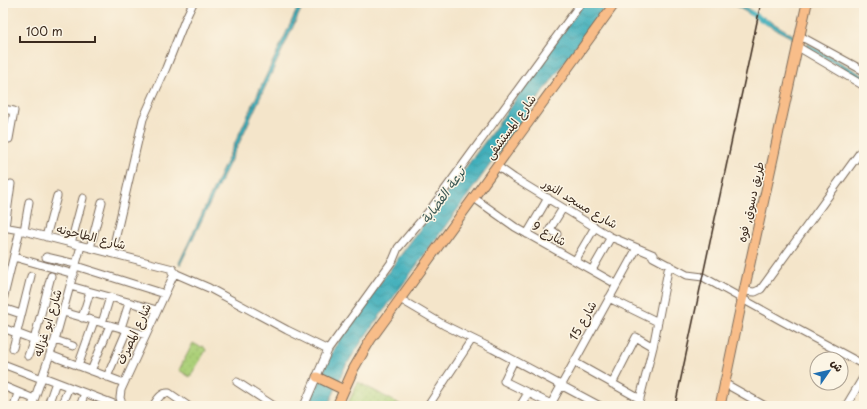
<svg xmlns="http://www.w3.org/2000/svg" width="867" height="409" font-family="'Playpen Sans','Playpen Sans Arabic',sans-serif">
	<defs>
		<pattern id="grass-dots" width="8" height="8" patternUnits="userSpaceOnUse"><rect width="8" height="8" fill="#acd079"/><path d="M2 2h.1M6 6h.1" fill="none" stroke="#95b368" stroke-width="1.8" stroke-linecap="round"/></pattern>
		<pattern id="water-waves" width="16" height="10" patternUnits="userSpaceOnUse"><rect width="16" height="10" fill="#3fafbb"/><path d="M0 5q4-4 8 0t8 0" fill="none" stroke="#368f97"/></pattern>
	</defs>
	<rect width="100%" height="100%" fill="#fcf5e5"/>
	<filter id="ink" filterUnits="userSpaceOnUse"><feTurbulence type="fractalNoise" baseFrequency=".025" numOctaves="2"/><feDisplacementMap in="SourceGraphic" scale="8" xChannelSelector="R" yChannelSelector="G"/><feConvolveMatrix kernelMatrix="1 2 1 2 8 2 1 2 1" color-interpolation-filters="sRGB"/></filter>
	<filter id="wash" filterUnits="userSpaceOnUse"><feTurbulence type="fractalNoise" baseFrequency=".012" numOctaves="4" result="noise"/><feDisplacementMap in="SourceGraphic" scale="16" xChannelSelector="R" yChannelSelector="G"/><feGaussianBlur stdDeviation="0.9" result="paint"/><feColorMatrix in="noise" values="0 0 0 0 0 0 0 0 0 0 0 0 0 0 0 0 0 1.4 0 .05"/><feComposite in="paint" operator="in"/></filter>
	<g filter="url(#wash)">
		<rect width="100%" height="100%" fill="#f4e5ca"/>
		<!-- grass -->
		<path fill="url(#grass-dots)" stroke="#747d4c" d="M193 343 200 347 203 346 206 350 190 377 179 370Z
			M358 382 403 406H347Z"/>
		<!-- water -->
		<path fill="url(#water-waves)" stroke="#3d6c6c" d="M300 3H304L241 139 180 265 179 263Z
			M584 3H608L366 335 345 367 328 406H308L334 348 368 299 498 124Z
			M731 3C741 3 749 9 757 15L756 18Z
			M763 17 795 36 794 39 762 22Z
			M807 43 864 76V81L806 47Z"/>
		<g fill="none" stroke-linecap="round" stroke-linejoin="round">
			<!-- canal -->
			<path stroke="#3fafbb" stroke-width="5" d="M751 13 768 23"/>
		</g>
	</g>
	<g filter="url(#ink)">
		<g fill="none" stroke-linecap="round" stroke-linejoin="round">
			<defs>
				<path id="minor" d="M800 36 864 71
					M798 47 864 86
					M3 109 14 111 9 139 3 138
					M497 166 514 178 611 237 654 255
					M474 198 515 227 616 284
					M3 227 20 230 173 269
					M5 227 11 184
					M24 231 29 202
					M527 234 548 198
					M557 234 550 229 563 208
					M46 237 57 196
					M71 243 83 198
					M90 248 102 202
					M112 253 143 119 166 68 185 20 193 3
					M14 257 74 274
					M46 257 76 264
					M653 257 687 275 703 277 782 321 864 365
					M575 261 595 227
					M76 266 165 294
					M592 270 611 237
					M172 272 209 288 287 330 328 350
					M70 286 157 310
					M744 291 755 292 761 289 864 147
					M609 298 658 322
					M400 299 444 325 493 349 600 406
					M3 300 20 230
					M3 308 21 314
					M63 312 146 335
					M82 318 90 292
					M102 323 110 297
					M3 328 53 347
					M121 328 129 303
					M55 340 73 346
					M13 348 31 276
					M50 355 124 383
					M28 356 34 340 51 276
					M514 360 504 381 551 404
					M574 362 640 399
					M3 364 42 379
					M78 366 94 321
					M91 371 110 325
					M43 377 119 406
					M107 377 127 330
					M237 382 274 406
					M724 383 765 406
					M612 384 636 337 653 347
					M3 386 34 399
					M48 405 56 382
					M14 406 18 393
					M32 406 55 340 81 246
					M61 406 69 387
					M80 406 85 393
					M123 406 120 398 121 390 175 272
					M153 406C157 400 161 392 169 393L188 406
					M304 406 328 350 393 260 398 248 430 210 581 3
					M428 406 472 339
					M520 406 528 393
					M550 406 637 248
					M638 406 653 347 669 265
					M846 406 864 376"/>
				<path id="major" d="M317 377 344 390
					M337 406 354 368 371 339 615 3
					M720 406 744 291 807 3"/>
			</defs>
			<!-- minor casing -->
			<use href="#minor" stroke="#7c6b5a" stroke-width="9"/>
			<!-- major casing -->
			<use href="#major" stroke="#7c6b5a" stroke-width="11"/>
			<!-- minor -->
			<use href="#minor" stroke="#fff" stroke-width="7"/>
			<!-- major -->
			<use href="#major" stroke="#f8bd89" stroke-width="9"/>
			<!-- rail -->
			<path stroke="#3b2a1e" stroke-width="1.5" d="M675 406 761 3"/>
		</g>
	</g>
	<g text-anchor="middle" stroke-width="3" stroke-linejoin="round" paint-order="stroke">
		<!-- street labels -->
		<g font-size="12" fill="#3b2a1e" stroke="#fcf5e5">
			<text transform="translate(511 127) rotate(-54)" y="4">شارع المستشفى</text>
			<text transform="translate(751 202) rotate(-77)" y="4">طريق دسوق, فوه</text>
			<text transform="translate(580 204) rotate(31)" y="4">شارع مسجد النور</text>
			<text transform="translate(549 234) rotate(29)" y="4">شارع 9</text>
			<text transform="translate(91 237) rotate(14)" y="4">شارع الطاحونه</text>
			<text transform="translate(583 321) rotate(-61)" y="4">شارع 15</text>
			<text transform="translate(48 323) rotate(-73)" y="4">شارع ابو غزاله</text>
			<text transform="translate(134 334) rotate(-65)" y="4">شارع المصرف</text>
		</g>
		<!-- water labels -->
		<g font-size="13" font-style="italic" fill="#3c5955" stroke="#fcf5e5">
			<text transform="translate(443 195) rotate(-54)" y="5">ترعة القضابة</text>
		</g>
	</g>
	<!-- margin -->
	<rect width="867" height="409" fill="none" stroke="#fcf5e5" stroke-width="16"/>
	<!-- north arrow -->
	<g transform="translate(829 371) rotate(56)"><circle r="19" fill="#fcf5e5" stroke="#afa495"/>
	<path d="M0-3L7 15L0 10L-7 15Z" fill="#1f6fb2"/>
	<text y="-6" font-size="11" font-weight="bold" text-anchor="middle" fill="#3b2a1e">ش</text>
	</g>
	<!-- scale -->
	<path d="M20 36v6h75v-6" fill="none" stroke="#3b2a1e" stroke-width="2"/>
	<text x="26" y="36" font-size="12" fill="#3b2a1e" stroke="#fcf5e5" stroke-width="3" paint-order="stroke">100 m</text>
</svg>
